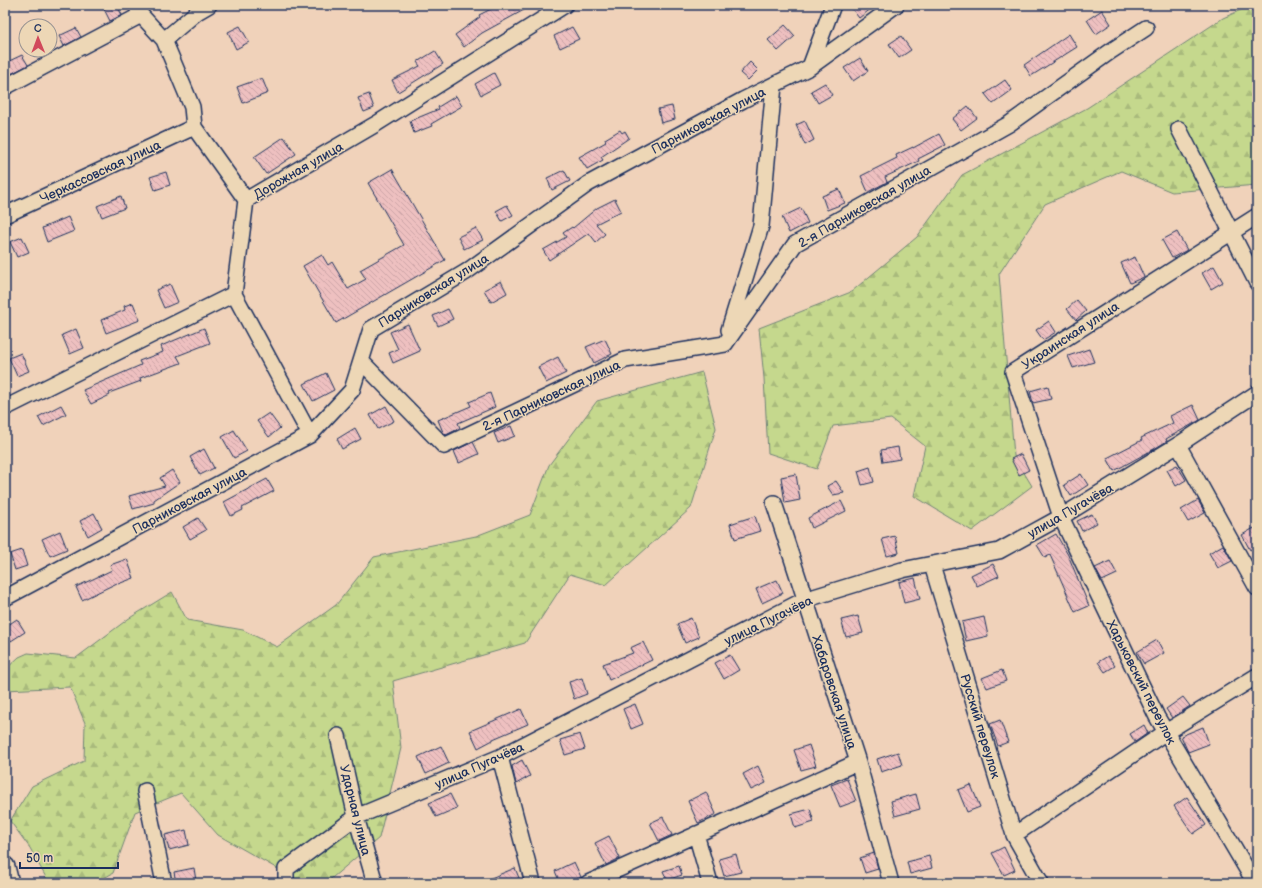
<svg xmlns="http://www.w3.org/2000/svg" width="1262" height="888" font-family="'Balsamiq Sans',sans-serif">
	<defs>
		<pattern id="forest-firs" width="22" height="20" patternUnits="userSpaceOnUse"><rect width="22" height="20" fill="#c5d88d"/><path d="M5 1l3.5 6h-7zM16 11l3.5 6h-7z" fill="#a9ba7c"/></pattern>
		<pattern id="building-back-hatch" width="6" height="6" patternUnits="userSpaceOnUse"><rect width="6" height="6" fill="#eec0c0"/><path d="M-1 5l2 2M0 0l6 6M5-1l2 2" fill="none" stroke="#cca5a7"/></pattern>
	</defs>
	<rect width="100%" height="100%" fill="#f0d2ba"/>
	<filter id="ink" filterUnits="userSpaceOnUse"><feTurbulence type="fractalNoise" baseFrequency=".025" numOctaves="2"/><feDisplacementMap in="SourceGraphic" scale="8" xChannelSelector="R" yChannelSelector="G"/><feConvolveMatrix kernelMatrix="1 2 1 2 8 2 1 2 1" color-interpolation-filters="sRGB"/></filter>
	<g filter="url(#ink)">
		<!-- forest -->
		<path fill="url(#forest-firs)" stroke="#708476" d="M1252 5H1257V185L1172 192 1121 171 1045 204 999 274 1014 456 1032 486 972 531 914 496 925 446 891 419 833 426 817 469 768 453 764 378 759 328 851 292 917 237 962 175 1087 108 1223 18Z
			M702 372 716 428 691 508 606 585 570 574 525 643 393 681 401 748 379 838 326 883H295L276 868 218 835 181 793 135 812 113 873 95 883H49L30 848 10 821 32 786 84 761 85 723 70 687 5 690V670L19 657 28 653 76 658 128 619 172 592 187 620 243 630 277 647 336 605 374 557 476 536 530 515 549 465 597 401Z"/>
		<!-- building -->
		<path fill="url(#building-back-hatch)" stroke="#1b2f5e" d="M112 5H117L122 15 110 21 104 9Z
			M499 5H533L482 33 464 47 455 35 480 17 479 15Z
			M849 5H876L859 18Z
			M1102 10 1111 24 1096 34 1087 20Z
			M785 25 795 36 778 51 768 40Z
			M240 26 249 42 236 49 228 32Z
			M572 27 579 39 560 48 554 36Z
			M76 28 81 37 64 46 59 36Z
			M1069 34 1077 47 1031 76 1024 65Z
			M901 36 911 50 899 58 889 44Z
			M435 51 443 64 398 92 392 80 420 66 417 62Z
			M22 55 28 65 9 75 5 63Z
			M860 58 868 71 853 81 844 68Z
			M750 62 758 70 748 80 740 73Z
			M494 73 500 85 481 95 475 84Z
			M262 78 268 93 243 103 237 87Z
			M1005 80 1012 90 993 104 985 94Z
			M825 83 832 95 818 103 811 91Z
			M369 94 374 108 364 112 358 98Z
			M456 96 462 106 431 124 432 126 414 133 410 121 439 109 438 107Z
			M672 106 675 119 661 123 658 109Z
			M968 106 977 118 961 130 952 119Z
			M805 121 814 140 805 145 796 125Z
			M620 130 622 133 625 131 629 138 601 157 603 160 587 169 579 157 606 142 605 139Z
			M939 134 945 145 918 159 919 161 885 177 887 182 868 192 861 176 897 158 896 155 913 147V148Z
			M284 137 296 154 266 174 254 157Z
			M392 169 445 260 336 323 303 266 322 255 328 265 332 262 348 289 366 279 360 270 404 245 368 183Z
			M564 170 570 181 552 190 547 178Z
			M166 172 170 185 155 190 150 177Z
			M839 189 845 203 827 210 822 196Z
			M121 196 125 208 102 217 97 206Z
			M615 199 621 211 596 224 605 234 596 242 589 233 549 260 543 250 566 237 563 233 572 227 573 228 597 208Z
			M507 205 513 215 502 221 496 211Z
			M801 208 808 223 789 233 782 217Z
			M68 217 74 231 47 242 42 228Z
			M476 228 483 240 464 249 458 237Z
			M1177 232 1187 250 1172 258 1162 240Z
			M22 237 29 252 17 257 10 242Z
			M1135 257 1144 277 1130 283 1121 263Z
			M1214 266 1223 282 1211 289 1202 273Z
			M501 281 507 293 491 302 484 290Z
			M170 284 178 302 164 308 156 290Z
			M1077 300 1086 311 1076 320 1067 309Z
			M133 303 140 320 106 333 101 320 125 310 124 306Z
			M448 309 453 319 438 326 433 316Z
			M1049 321 1056 332 1043 340 1036 330Z
			M408 324 420 351 393 363 389 353 398 349 390 332Z
			M204 328 210 343 177 356 181 363 140 378 141 381 109 393 110 395 91 404 83 390 141 365 139 361 163 352 161 346Z
			M76 329 84 348 70 354 62 335Z
			M605 339 612 354 594 363 586 347Z
			M1089 349 1094 362 1073 368 1068 356Z
			M21 353 29 371 17 376 9 358Z
			M558 357 566 373 546 383 538 367Z
			M326 373 334 390 313 401 304 384Z
			M1048 386 1051 399 1033 403 1030 391Z
			M490 393 495 407 458 423 460 428 446 435 443 432 438 420 471 406 469 402Z
			M61 405 66 414 43 426 38 417Z
			M1193 405 1200 420 1166 439 1167 441 1154 449 1114 471 1107 458 1142 440 1141 438 1173 423 1170 416Z
			M386 406 394 421 378 429 370 415Z
			M269 413 280 428 269 437 257 421Z
			M511 426 515 436 498 443 494 433Z
			M355 428 361 439 342 449 337 439Z
			M234 430 247 451 234 458 222 437Z
			M473 442 479 454 459 463 454 451Z
			M898 447 900 459 883 462 881 450Z
			M204 449 214 468 200 475 190 457Z
			M1021 454 1029 470 1019 475 1011 459Z
			M1177 465 1186 480 1176 486 1167 470Z
			M870 467 874 482 862 485 858 471Z
			M172 470 180 482 154 500V503L133 509 129 496 165 486 160 478Z
			M796 474 800 500 785 503 781 477Z
			M1081 474 1088 485 1071 496 1064 485Z
			M267 479 274 491 242 508 243 510 231 516 224 502Z
			M836 481 844 493 833 495 827 486Z
			M1198 500 1205 513 1188 522 1181 510Z
			M841 501 846 511 812 528 808 518Z
			M94 513 102 528 88 536 80 521Z
			M1092 514 1097 523 1082 531 1077 521Z
			M755 516 760 531 735 539 730 524Z
			M198 518 206 530 190 539 183 527Z
			M1254 528 1257 534V546L1250 550 1242 535Z
			M60 531 67 549 50 556 42 539Z
			M1056 534 1068 555 1089 606 1075 612 1050 555 1045 558 1037 545Z
			M895 536 899 553 887 556 882 539Z
			M1223 545 1232 561 1218 568 1209 553Z
			M22 550 27 566 15 570 10 554Z
			M127 559 134 578 118 584 117 583 82 600 76 587 112 570 110 565Z
			M1110 561 1117 574 1102 581 1095 568Z
			M993 564 999 576 977 586 971 575Z
			M915 578 920 599 904 603 899 582Z
			M777 580 783 593 762 603 756 589Z
			M858 616 863 633 846 637 841 620Z
			M984 617 988 636 966 641 962 622Z
			M691 618 699 637 685 643 677 624Z
			M17 619 25 632 11 641 5 631V627Z
			M1157 640 1164 653 1144 664 1137 652Z
			M643 642 652 660 609 680 603 664 633 653 630 648Z
			M730 655 739 670 724 679 715 663Z
			M1108 656 1115 666 1105 672 1098 662Z
			M1002 670 1006 681 987 688 982 678Z
			M582 678 587 694 574 699 569 682Z
			M1183 697 1190 706 1172 718 1166 709Z
			M635 704 643 724 631 729 623 709Z
			M521 709 528 724 493 739V740L478 748 470 731Z
			M1000 720 1008 742 998 746 990 724Z
			M1144 725 1148 733 1135 742 1130 734Z
			M1203 727 1209 744 1188 752 1181 736Z
			M580 734 585 749 565 755 560 740Z
			M809 745 816 766 801 770 794 750Z
			M441 746 449 763 426 774 418 757Z
			M898 752 902 765 881 772 877 759Z
			M522 760 530 776 516 784 512 766Z
			M758 766 766 783 751 790 743 774Z
			M847 779 856 801 840 807 831 785Z
			M971 785 980 807 967 812 958 790Z
			M706 792 716 814 698 823 688 801Z
			M450 794 457 808 436 817 429 803Z
			M916 794 920 809 895 816 891 801Z
			M1187 797 1206 825 1193 834 1174 806Z
			M810 809 814 822 795 828 791 814Z
			M663 817 672 835 659 841 650 823Z
			M186 830 189 845 169 850 165 835Z
			M609 836 620 858 606 865 595 843Z
			M1004 847 1015 870 1004 875 992 853Z
			M874 853 878 869 865 873 860 858Z
			M736 854 741 872 724 876 719 859Z
			M929 856 932 868 910 874 907 862Z
			M574 862 581 877 570 883H560L555 871Z
			M679 866 682 875 667 880 663 871Z
			M194 868 196 881 176 883 174 872Z
			M515 868 521 883H479Z"/>
		<g fill="none" stroke-linecap="round" stroke-linejoin="round">
			<defs>
				<path id="minor" d="M136 5 141 15 164 40 192 107 194 127 246 200
					M164 40 197 12 209 5
					M810 67 833 5
					M5 87 141 15
					M1179 129 1257 283
					M5 215 194 127
					M234 294 310 435
					M729 330 761 226 774 85
					M361 361 444 446 625 360 725 344 795 244 1009 124 1111 51 1146 28
					M5 408 234 294 246 200 376 124 565 5
					M1178 445 1257 588
					M774 503 858 762 891 883
					M932 565 1014 835 1041 883
					M5 598 310 435 352 390 371 329 466 272 588 184 743 100 810 67 896 5
					M338 736 356 817 375 883
					M500 757 533 883
					M145 791 164 883
					M696 834 710 883
					M1014 835 1166 732 1257 676
					M286 883V869L356 817 500 757 804 600 902 570 999 551 1061 517 1178 445 1257 393
					M588 883 858 762
					M1255 883 1157 717 1061 517 1013 372 1257 216"/>
				<path id="tertiary" d="M5 867 9 883"/>
			</defs>
			<!-- minor casing -->
			<use href="#minor" stroke="#1b2f5e" stroke-width="18"/>
			<!-- tertiary casing -->
			<use href="#tertiary" stroke="#1b2f5e" stroke-width="22"/>
			<!-- minor -->
			<use href="#minor" stroke="#edd7b6" stroke-width="15"/>
			<!-- tertiary -->
			<use href="#tertiary" stroke="#edd7b6" stroke-width="19"/>
		</g>
	</g>
	<g text-anchor="middle" stroke-width="3" stroke-linejoin="round" paint-order="stroke">
		<!-- street labels -->
		<g font-size="13" fill="#1b2f5e" stroke="#edd7b6">
			<text transform="translate(708 120) rotate(-28)" y="5">Парниковская улица</text>
			<text transform="translate(298 170) rotate(-30)" y="5">Дорожная улица</text>
			<text transform="translate(100 171) rotate(-25)" y="5">Черкассовская улица</text>
			<text transform="translate(864 206) rotate(-30)" y="5">2-я Парниковская улица</text>
			<text transform="translate(433 290) rotate(-32)" y="5">Парниковская улица</text>
			<text transform="translate(1070 335) rotate(-33)" y="5">Украинская улица</text>
			<text transform="translate(551 395) rotate(-25)" y="5">2-я Парниковская улица</text>
			<text transform="translate(189 500) rotate(-28)" y="5">Парниковская улица</text>
			<text transform="translate(1070 510) rotate(-30)" y="5">улица Пугачёва</text>
			<text transform="translate(768 620) rotate(-26)" y="5">улица Пугачёва</text>
			<text transform="translate(1142 682) rotate(63)" y="5">Харьковский переулок</text>
			<text transform="translate(835 692) rotate(72)" y="5">Хабаровская улица</text>
			<text transform="translate(981 726) rotate(73)" y="5">Русский переулок</text>
			<text transform="translate(479 765) rotate(-24)" y="5">улица Пугачёва</text>
			<text transform="translate(356 810) rotate(76)" y="5">Ударная улица</text>
		</g>
	</g>
	<!-- margin -->
	<rect width="1262" height="888" fill="none" stroke="#edd7b6" stroke-width="20"/>
	<rect x="10" y="10" width="1242" height="868" fill="none" stroke="#1b2f5e" stroke-width="1.5" filter="url(#ink)"/>
	<!-- north arrow -->
	<g transform="translate(38 38) rotate(359)"><circle r="19" fill="#edd7b6" stroke="#999493"/>
	<path d="M0-3L7 15L0 10L-7 15Z" fill="#d1495b"/>
	<text y="-6" font-size="11" font-weight="bold" text-anchor="middle" fill="#1b2f5e">С</text>
	</g>
	<!-- scale -->
	<path d="M20 862v6h98v-6" fill="none" stroke="#1b2f5e" stroke-width="2"/>
	<text x="26" y="862" font-size="12" fill="#1b2f5e" stroke="#edd7b6" stroke-width="3" paint-order="stroke">50 m</text>
</svg>
